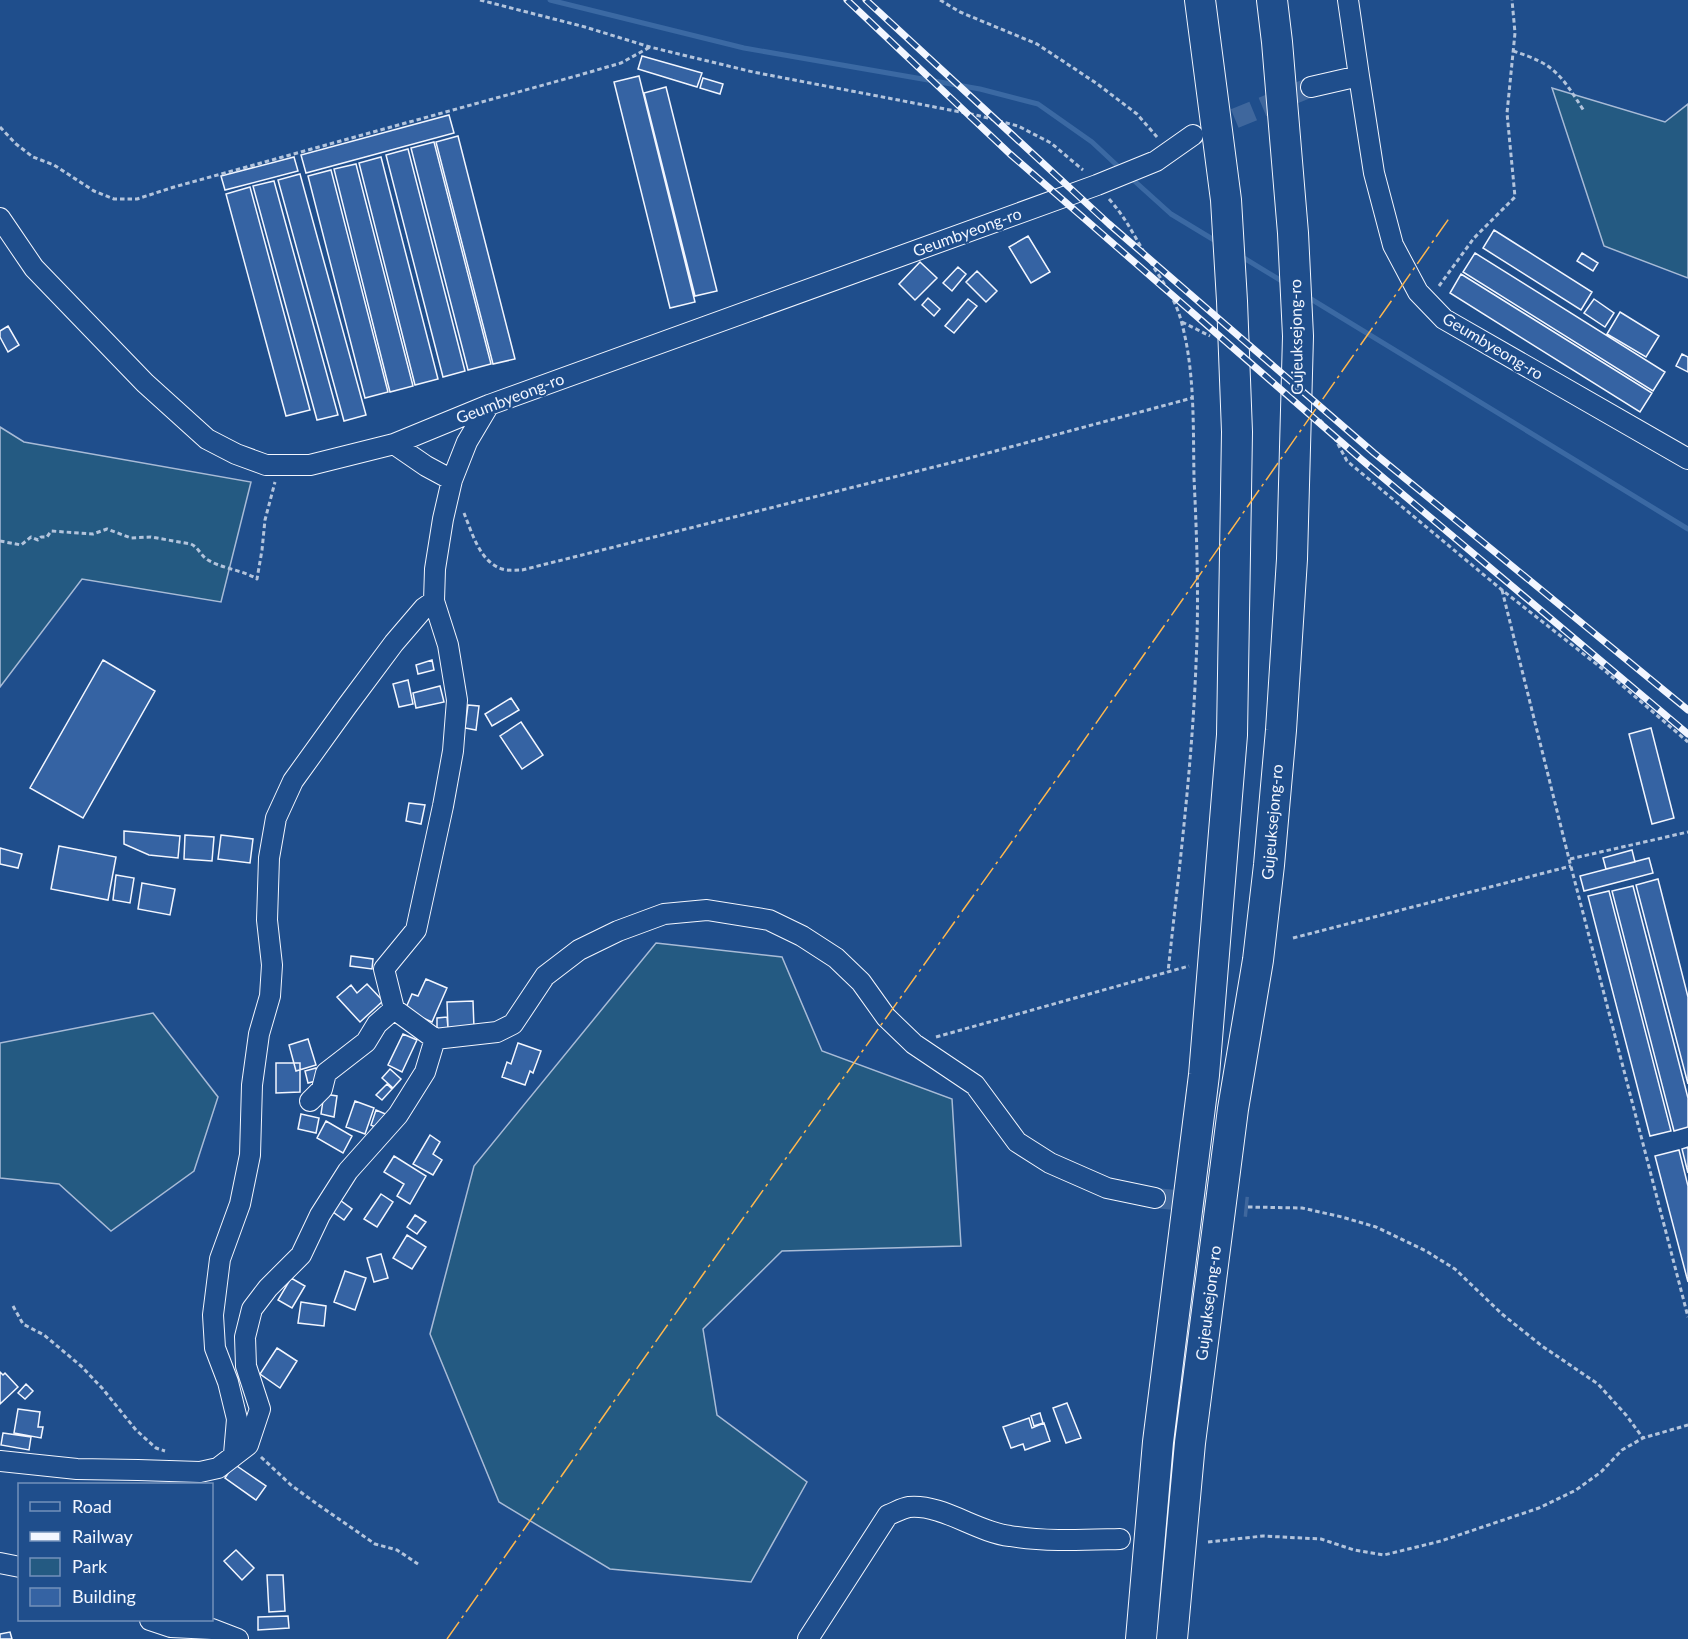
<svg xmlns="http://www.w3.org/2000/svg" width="1688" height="1639" font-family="Lato,sans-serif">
	<rect width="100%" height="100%" fill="#1f4e8c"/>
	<!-- green -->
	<path fill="#245a82" stroke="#a8bbd7" stroke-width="1.5" d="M1552 88 1665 122 1688 104V278L1604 246Z
		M0 427 24 442 251 482 221 602 82 579 0 687Z
		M656 943 782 957 822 1051 952 1099 961 1246 782 1251 703 1329 717 1415 807 1482 751 1582 610 1569 499 1502 430 1334 474 1166Z
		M153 1013 218 1097 194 1171 111 1231 59 1184 0 1178V1043Z"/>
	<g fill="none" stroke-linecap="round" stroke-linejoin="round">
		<!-- stream -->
		<path stroke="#3b69a3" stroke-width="5" d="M550 0 744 48 980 89 1038 104 1092 142 1123 171
			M1130 177 1171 214 1219 243
			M1239 255 1285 283
			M1306 296 1688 529"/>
	</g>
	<!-- building -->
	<path fill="#3563a3" stroke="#f2f6ff" stroke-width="1.5" d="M642 56 702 73 697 87 638 69Z
		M639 76 695 302 670 308 614 82Z
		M703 78 723 84 720 94 700 88Z
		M666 87 717 291 695 296 644 93Z
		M449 115 454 133 306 173 301 155Z
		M458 136 515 359 493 364 436 142Z
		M434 142 491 364 468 370 411 148Z
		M408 149 465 371 443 377 386 155Z
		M294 157 298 171 225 190 221 176Z
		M381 157 438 379 415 385 359 163Z
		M356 164 413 386 390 392 334 169Z
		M331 170 388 392 365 398 308 176Z
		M300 174 366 415 344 421 278 180Z
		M274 181 338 415 317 420 253 186Z
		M250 187 310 410 286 416 226 194Z
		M1494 230 1592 292 1581 310 1483 248Z
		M1028 236 1050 272 1031 283 1009 247Z
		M1475 253 1665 372 1653 391 1463 272Z
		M1582 253 1598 263 1593 271 1577 261Z
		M920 262 937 278 915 300 899 284Z
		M958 267 966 274 952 291 943 283Z
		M977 271 997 291 986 302 966 282Z
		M1461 274 1652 393 1640 412 1450 293Z
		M928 298 940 309 934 316 922 305Z
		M968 299 977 306 954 333 945 326Z
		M1594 299 1614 313 1605 327 1584 313Z
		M1620 312 1659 336 1646 357 1607 334Z
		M8 326 19 345 8 352 0 337V331Z
		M1682 354 1688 357V372L1676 366Z
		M103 660 155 691 83 818 30 788Z
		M432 660 434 670 418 674 416 665Z
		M408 680 413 704 399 707 393 684Z
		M440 686 444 702 416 708 413 693Z
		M511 698 519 710 492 726 485 714Z
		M468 705 479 706 476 730 465 728Z
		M521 722 543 755 522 769 500 736Z
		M1651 728 1674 818 1652 824 1629 734Z
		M409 803 425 805 421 824 406 821Z
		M124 831 180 836 178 858 149 855 124 844Z
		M185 835 214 837 212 861 184 859Z
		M221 835 253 839 250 863 218 859Z
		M59 846 116 857 108 900 51 889Z
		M0 848 22 854 18 868 0 864Z
		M1632 850 1635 862 1606 869 1603 858Z
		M1649 858 1653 873 1584 891 1580 876Z
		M116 875 134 878 130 903 113 900Z
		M1658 879 1688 997V1084L1636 885Z
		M142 883 175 889 170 915 138 909Z
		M1633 886 1688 1098V1127L1674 1131 1612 891Z
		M1609 891 1671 1131 1650 1136 1588 896Z
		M351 956 373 959 372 969 350 966Z
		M426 979 447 988 432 1022 405 1010 412 994 418 996Z
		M367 984 383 1001 360 1022 337 997 351 985 357 993Z
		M473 1001 474 1028H448L447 1002Z
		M447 1017 448 1028 437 1029V1018Z
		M403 1034 417 1040 402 1072 388 1065Z
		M308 1039 316 1065 296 1071 289 1045Z
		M518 1043 541 1051 533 1073 530 1071 525 1085 502 1077 507 1062 511 1064Z
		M276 1063H300V1092L276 1093Z
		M316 1068 320 1080 308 1083 305 1071Z
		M390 1069 401 1079 393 1088 382 1078Z
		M387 1084 392 1089 382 1100 376 1095Z
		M324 1094 337 1096 334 1117 321 1114Z
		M355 1101 374 1108 365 1134 346 1127Z
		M376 1110 388 1115 379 1129 371 1125Z
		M301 1114 319 1118 316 1133 298 1129Z
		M326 1121 352 1136 343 1153 317 1138Z
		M430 1135 440 1142 433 1154 442 1160 433 1175 413 1164Z
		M1688 1147V1173L1682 1149Z
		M1679 1150 1688 1186V1282L1655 1156Z
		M394 1156 426 1176 410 1204 397 1196 404 1184 384 1172Z
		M381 1194 393 1202 377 1227 364 1219Z
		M337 1198 352 1209 344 1220 329 1209Z
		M415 1215 426 1222 417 1234 407 1227Z
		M407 1235 426 1247 412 1269 393 1258Z
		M381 1254 388 1278 374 1282 367 1258Z
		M345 1271 366 1278 355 1310 334 1302Z
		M291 1278 305 1286 292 1308 278 1300Z
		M301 1302 326 1306 324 1326 298 1323Z
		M277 1348 297 1361 280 1388 260 1374Z
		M0 1372 3 1375 5 1373 18 1387 0 1404Z
		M26 1384 33 1391 25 1399 18 1393Z
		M1067 1403 1081 1438 1066 1443 1053 1408Z
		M18 1409 40 1412 38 1427H43L41 1438 14 1433Z
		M1040 1413 1043 1423 1034 1426 1031 1416Z
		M1029 1418 1032 1428 1044 1423 1050 1441 1025 1450 1023 1444 1011 1448 1003 1427Z
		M3 1433 31 1437 29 1450 1 1445Z
		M234 1464 266 1486 256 1500 225 1478Z
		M236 1550 254 1568 242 1580 224 1561Z
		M267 1575H283L285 1611 269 1612Z
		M288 1616 289 1628 258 1630V1617Z
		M10 1632 12 1639H0V1634Z"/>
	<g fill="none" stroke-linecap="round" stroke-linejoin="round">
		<!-- minor-tunnel -->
		<path stroke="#3f679d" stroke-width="20" stroke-dasharray="20 10" stroke-linecap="butt" d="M1207 130 1311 87
			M1155 1198 1248 1207"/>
		<defs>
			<path id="minor" d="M1348 0 1359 76
				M1311 87 1359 76 1374 173 1393 245 1418 292 1444 319 1688 459
				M0 218 34 268 145 383 207 439 236 454 266 465H310L394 444 489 405 1097 185 1156 161 1193 135
				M394 444 426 466 452 480
				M435 1039 497 1032 513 1024 545 976 579 950 618 931 664 914 707 910 769 920 802 936 836 958 861 982 886 1017 914 1044 975 1085 1017 1142 1050 1163 1107 1188 1155 1198
				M310 1101 322 1089 326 1073 366 1042 377 1024 394 1009
				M234 1454 237 1419 228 1382 215 1348 213 1315 220 1259 240 1204 250 1155 252 1085 259 1034 270 996 272 965 267 920 269 858 276 818 293 781 347 706 394 643 424 608 434 601
				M0 1461 77 1469 138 1470 200 1472 218 1468 248 1445 260 1409 246 1366 245 1337 252 1309 268 1288 301 1255 320 1215 348 1171 398 1115 425 1072 435 1039 394 1009 384 969 416 930 443 806 453 751 457 700 448 645 434 601 435 569 443 519 452 480 467 442 489 405
				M0 1563 20 1567
				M150 1620 171 1627 212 1629 238 1639
				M808 1639 888 1515C894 1513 902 1508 909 1507 943 1504 976 1532 1010 1536 1046 1542 1083 1540 1120 1539"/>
			<path id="highway" d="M1141 1639 1158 1442 1204 1075 1232 735 1237 432 1232 301 1226 200 1200 0
				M1172 1639 1190 1443 1233 1109 1258 960 1269 865 1281 730 1292 559 1298 336 1293 233 1277 42 1272 0"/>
		</defs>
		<!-- minor casing -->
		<use href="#minor" stroke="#f2f6ff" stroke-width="22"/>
		<!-- highway casing -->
		<use href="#highway" stroke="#f2f6ff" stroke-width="32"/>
		<!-- path -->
		<path stroke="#b3c4dc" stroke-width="3" stroke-dasharray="4.5 3" stroke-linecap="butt" d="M480 0 585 27 650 47 753 72 976 115 1018 126 1051 143 1083 170
			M940 0 960 12 1037 44 1096 83 1137 114 1157 137
			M1513 51C1555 64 1561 75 1584 111
			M0 127 16 144 33 157 54 165 94 191 114 199H137L174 187 576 76 621 63 650 47
			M1109 199C1125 217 1132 232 1144 252 1158 275 1176 298 1182 324 1195 373 1193 427 1194 478 1197 540 1199 602 1196 664 1192 767 1179 870 1168 972
			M1439 286 1474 238 1515 197 1507 113 1515 33 1512 0
			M1182 322 1210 336
			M1320 420 1332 433 1347 461 1502 590 1604 670 1688 742
			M464 513C472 533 480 562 502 569 508 571 516 570 522 570L962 460 1192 398
			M0 541 21 545 31 537 38 540 41 537H47L51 531 93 534 107 529 131 538 151 537 191 544C199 548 201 556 208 560 223 569 243 570 257 579L262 550 265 520 275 482
			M1502 590 1569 859 1688 1317
			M1570 859 1688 832
			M1293 938 1571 866
			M936 1037 1189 966
			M1248 1207 1302 1208 1342 1217 1376 1227 1426 1251 1455 1269 1502 1314 1542 1346 1598 1384 1626 1415 1643 1438
			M13 1306 23 1324 44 1335 81 1366 102 1388 136 1430 156 1448 165 1451
			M261 1457 291 1485 317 1504 375 1544 397 1550 418 1564
			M1208 1542 1263 1536 1321 1539 1354 1550 1384 1555 1441 1541 1539 1508 1576 1490 1601 1472 1622 1450 1643 1438 1688 1425"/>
		<!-- minor -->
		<use href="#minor" stroke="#1f4e8c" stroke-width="20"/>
		<!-- highway -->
		<use href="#highway" stroke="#1f4e8c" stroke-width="30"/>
		<defs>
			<path id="rail" d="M847 0 1010 154 1362 460 1688 734
				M866 0 1109 224 1374 453 1688 710"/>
		</defs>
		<!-- rail casing -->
		<use href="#rail" stroke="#f2f6ff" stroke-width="7"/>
		<!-- rail -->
		<use href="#rail" stroke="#1f4e8c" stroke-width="4.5" stroke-dasharray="14" stroke-linecap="butt"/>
		<!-- power -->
		<path stroke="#ffb74d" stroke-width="1.5" stroke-dasharray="21 4.5 3 4.5" stroke-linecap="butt" d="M447 1639 704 1273 1078 749 1450 217"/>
	</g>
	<g text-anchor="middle" stroke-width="4.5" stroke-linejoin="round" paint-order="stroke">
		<!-- street labels -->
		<g font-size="16" fill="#f2f6ff" stroke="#1f4e8c">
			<text transform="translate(967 232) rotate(-20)" y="6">Geumbyeong-ro</text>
			<text transform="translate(1296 337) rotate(-91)" y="6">Gujeuksejong-ro</text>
			<text transform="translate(1493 346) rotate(31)" y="6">Geumbyeong-ro</text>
			<text transform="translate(510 398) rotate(-21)" y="6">Geumbyeong-ro</text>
			<text transform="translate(1272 822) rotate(-85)" y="6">Gujeuksejong-ro</text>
			<text transform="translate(1208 1303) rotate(-83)" y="6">Gujeuksejong-ro</text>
		</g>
	</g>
	<!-- legend -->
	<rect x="18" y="1483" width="195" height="138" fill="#1f4e8c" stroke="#7391ba" stroke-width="1.5"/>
	<rect x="30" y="1502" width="30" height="9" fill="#1f4e8c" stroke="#7391ba" stroke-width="1.5"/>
	<text x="72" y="1513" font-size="18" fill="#f2f6ff">Road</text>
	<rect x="30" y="1532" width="30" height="9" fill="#f2f6ff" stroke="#7391ba" stroke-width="1.5"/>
	<text x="72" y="1543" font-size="18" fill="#f2f6ff">Railway</text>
	<rect x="30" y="1558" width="30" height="18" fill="#245a82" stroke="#7391ba" stroke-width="1.5"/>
	<text x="72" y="1573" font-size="18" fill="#f2f6ff">Park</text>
	<rect x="30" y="1588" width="30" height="18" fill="#3563a3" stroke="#7391ba" stroke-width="1.5"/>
	<text x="72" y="1603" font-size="18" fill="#f2f6ff">Building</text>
</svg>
